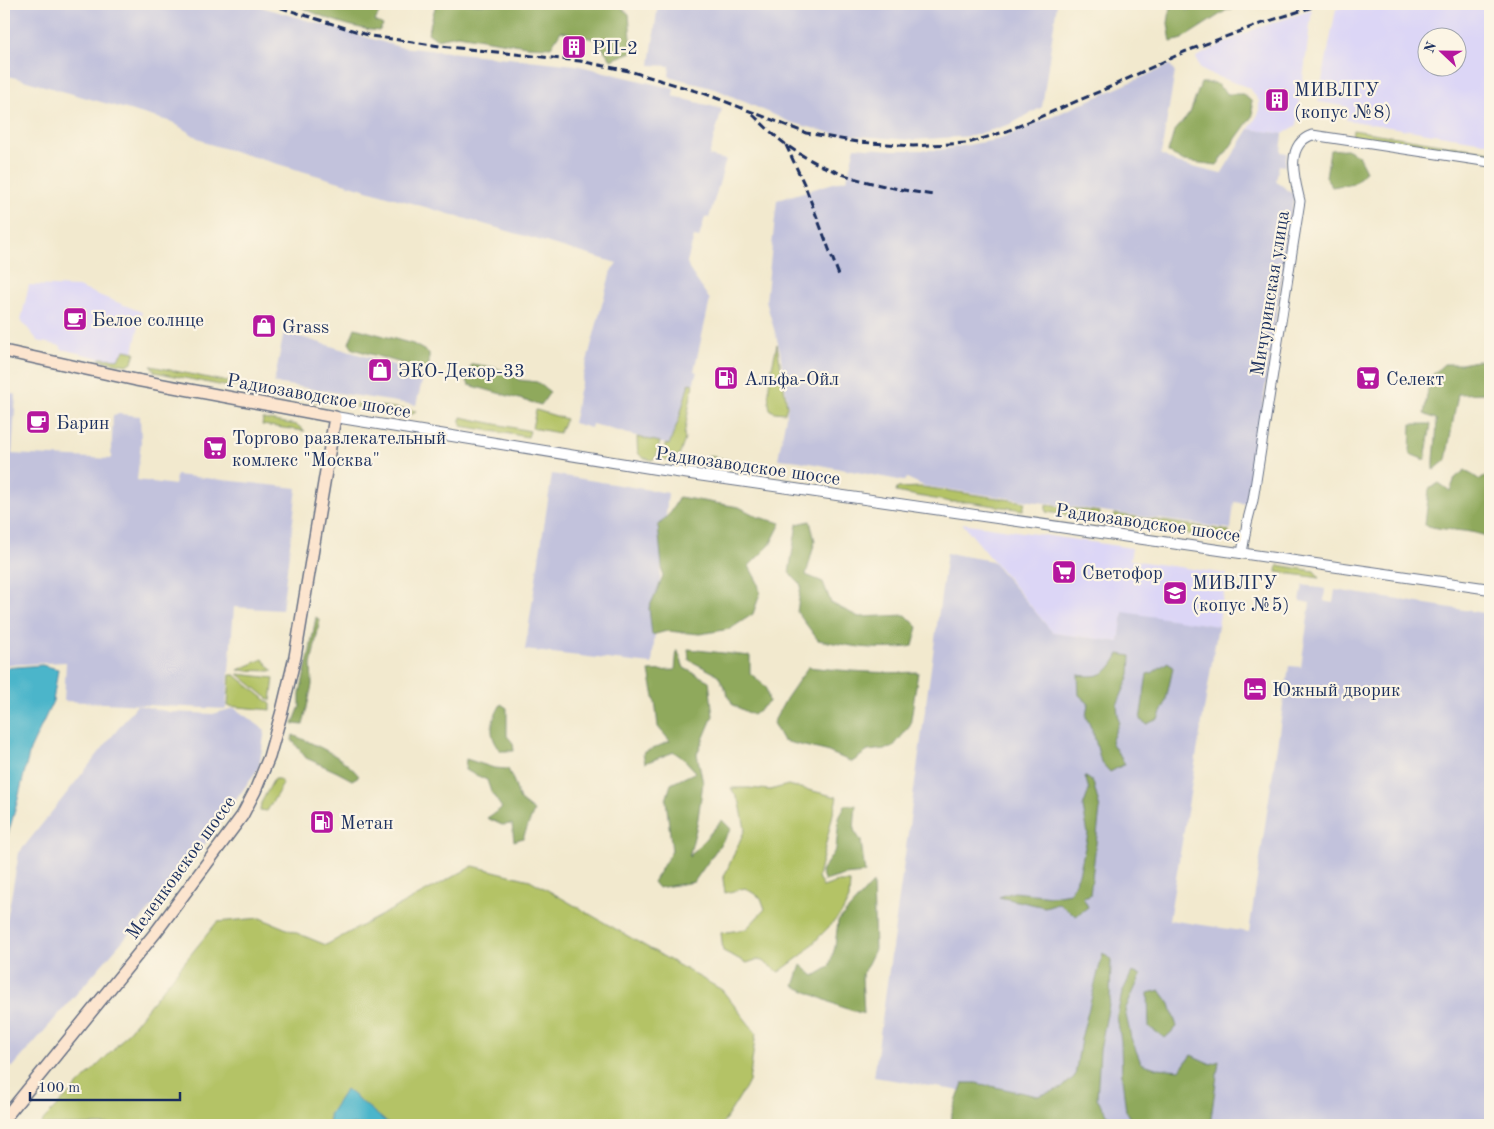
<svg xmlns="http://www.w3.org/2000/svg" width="1494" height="1129" font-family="'Old Standard TT',serif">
	<rect width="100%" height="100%" fill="#fcf5e5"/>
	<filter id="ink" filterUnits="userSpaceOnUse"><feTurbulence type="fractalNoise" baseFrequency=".02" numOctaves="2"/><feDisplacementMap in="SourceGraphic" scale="10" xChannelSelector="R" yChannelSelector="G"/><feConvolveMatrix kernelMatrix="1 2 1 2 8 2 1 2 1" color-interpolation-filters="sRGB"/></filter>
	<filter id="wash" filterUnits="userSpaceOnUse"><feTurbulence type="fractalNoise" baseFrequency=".0096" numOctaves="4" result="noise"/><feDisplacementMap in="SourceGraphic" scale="20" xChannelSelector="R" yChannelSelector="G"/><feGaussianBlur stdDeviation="1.12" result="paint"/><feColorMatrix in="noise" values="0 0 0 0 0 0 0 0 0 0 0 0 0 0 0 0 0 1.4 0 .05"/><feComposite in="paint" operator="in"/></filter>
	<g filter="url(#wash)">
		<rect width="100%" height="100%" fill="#f2e9ce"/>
		<!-- built -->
		<path fill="#dcd6f6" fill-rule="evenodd" d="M1358 4H1490V143L1346 120 1348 107 1318 102 1336 9ZM1426 38H1456V68H1426Z
			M1312 10 1297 125 1283 134 1249 129 1259 113V101L1250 88 1210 74 1200 69 1196 57 1257 28Z
			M29 285 78 287 142 312 133 352 125 350 118 359 100 358 61 349V346L38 341 21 320Z
			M962 523 1132 548 1130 560 1227 574 1218 626 1123 613 1119 642 1053 633Z"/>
		<!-- industrial -->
		<path fill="#c2c2dc" d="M7 4H219L220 6 228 4H251L400 47 576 65 674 89 673 96 722 109 709 156 726 160 709 218 705 217 699 238 694 237 687 262 689 269 710 300 694 371 697 372 693 384 689 383 679 419 669 445 592 424 591 428 573 423 576 410 578 395 611 271 617 263 206 143 172 122 9 76Z
			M658 4H1057L1042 107 1011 124 972 136 912 140 835 134 790 122 718 90 669 76 670 66 650 65Z
			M1170 65 1175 72 1161 154 1176 163 1221 174 1249 129 1283 134 1281 152 1287 153 1285 166 1279 165 1276 181 1294 195 1248 504 1234 502 1231 529 924 486 907 478 904 481 799 461 778 459 788 406 780 350 766 301 777 200 847 179 855 147 892 150H939L1001 139Z
			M284 332 424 374 416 405 274 383Z
			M4 392 16 395 12 454 111 459 113 415 119 414 140 416 141 442 137 480 175 485 176 475 297 488 282 610 234 607 226 709 64 701 66 662 4 665Z
			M552 474 668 493 652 664 525 650Z
			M947 553 992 561 1053 633 1119 642 1123 612 1218 626 1169 920 1249 932 1289 666 1301 667 1310 603 1300 601 1303 585 1325 589 1324 601 1327 602 1333 603 1335 590 1490 614V1125H1104L1106 1114 874 1077Z
			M137 705 170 712 213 714 234 708 265 730 259 767 198 854 12 1068 4 1061V936L19 853Z"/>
		<!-- green -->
		<path fill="#b4c366" stroke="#687962" d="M1353 130 1490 152V159L1352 138Z
			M777 344 787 406 785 413 775 412 770 410C765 389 773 365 777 344Z
			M125 350 135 352 132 362 127 365 99 360 100 358 118 359Z
			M151 366 242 385 224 386 155 372Z
			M689 383 693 384 684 436 685 439 680 454 671 460 662 459 666 444 669 445 679 419Z
			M312 396 351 401 350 406 311 401Z
			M357 403 416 411 413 414 356 407Z
			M536 410 566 419 559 433 532 428Z
			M461 417 530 431 528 437 461 426Z
			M263 419 297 425 305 431 262 425Z
			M637 437 660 442 656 457 652 460C635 457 638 452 637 437Z
			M708 456 731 460 732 462 731 468 728 470 707 466 705 464Z
			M922 487 1025 502 1023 510 969 502H951L896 492 897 488Z
			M1046 505 1100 512 1099 519 1046 512Z
			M1115 514 1229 531 1227 540 1114 522Z
			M1278 565 1314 571 1320 578 1277 572Z
			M263 659 273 671 238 670Z
			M238 674 274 678 271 701Z
			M230 675H235L271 704V710L228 706Z
			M274 779H279L283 784 267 811 260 810 261 803Z
			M788 785 837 797 818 877 823 887 837 882H850L849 899 842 913 802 955 779 972 759 959 747 963 723 951 721 933 746 929 765 909 761 898 745 888 725 893 723 879 745 829 740 803 731 788H749L770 790Z
			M473 866 530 880 722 990 756 1033 749 1082 722 1125H41L44 1119 115 1048 217 922 260 918 326 945Z"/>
		<!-- forest -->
		<path fill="#8fa95b" stroke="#556c5c" d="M295 4H384L375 21 383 25 379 31C350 28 321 17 295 4Z
			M436 4 617 5 629 14 632 52 611 60 597 40 561 31 551 47 526 46 458 35 436 39 428 33Z
			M1171 4H1185V8L1187 11 1202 4H1252L1227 10 1182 39 1171 42 1168 23Z
			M1201 83H1215L1228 94H1243L1251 101 1253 115 1217 165 1184 161 1168 152 1174 132 1190 113Z
			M1346 149 1358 155 1366 171 1355 183 1332 187 1326 177 1330 150Z
			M355 328 413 344 429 353V370H425L353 349 349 343Z
			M1482 360 1490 365V393L1458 394 1446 460 1434 470C1433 453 1438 436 1436 419L1424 414 1430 377 1444 364H1461Z
			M472 364 493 367 510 373 519 380 537 382 550 392 541 405 469 385 465 377Z
			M1411 424H1431L1425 460 1410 454Z
			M1465 470 1480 480 1490 473V538C1470 528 1446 532 1425 525L1429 489 1439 483 1450 491 1455 478Z
			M679 497 739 507 758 517 781 523 770 545 749 566 758 583 760 594 753 614 730 629 700 634 667 631 652 635 649 608 663 577 658 526 670 513Z
			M810 521 815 541 806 575 823 582 831 603 859 617 906 615 918 627 913 646C881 652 849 646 818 640L797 612 801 585 789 573 797 524Z
			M316 617 320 620 311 665 312 685 303 725 293 724 300 706V693L310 650Z
			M677 649 684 668 709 681 713 716 697 754 703 783 697 825 689 857 722 820 731 829 694 882 658 888 653 882 672 851 666 800 671 784 696 772 684 759 674 752 645 763 643 753 670 741 658 727 656 708 649 671 675 670Z
			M688 649 750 656V673L766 687 769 702 753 715 733 705 718 675 689 660Z
			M1119 654 1131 656 1130 675 1117 705 1119 722 1111 742 1125 764 1110 772 1101 762 1093 732 1086 717 1088 703 1079 695 1078 675C1102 678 1108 674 1119 654Z
			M1168 662 1173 668 1165 704 1158 719 1147 724 1140 720 1147 674 1152 673Z
			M808 667C845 671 881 674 918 672L910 726 892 748 868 751 852 762 826 751 783 741 773 723 786 699Z
			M501 704 507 708V736L513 743 514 751H501C487 734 491 722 501 704Z
			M293 735C316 745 343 756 359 776L352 780 337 772 306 758 292 740Z
			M466 759 494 768 508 769 514 782 520 800 534 811 523 838 514 841 512 824 502 825 487 818 502 808 491 792 487 780 465 770Z
			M1085 776 1093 782 1100 809 1090 895 1083 897 1088 907 1076 916 1058 903 1045 907 999 897 1014 892 1052 896 1070 893 1079 874 1088 834 1083 807 1089 790Z
			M845 805H856L854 830 861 841 865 873 844 875 825 881 821 872 836 849 839 818Z
			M873 883 875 949 862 976 864 1014 841 1007 794 986 801 965 814 976 829 967 835 947 838 921Z
			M1103 953 1111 960 1110 999 1100 1050 1097 1099 1114 1125H1051L1048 1124 1046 1125H989L986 1124 985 1125H951L952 1113 963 1083H976L1038 1096 1062 1088 1075 1076 1081 1039Z
			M1132 972 1141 975 1125 1010 1131 1038 1141 1063 1156 1068 1180 1070 1191 1055 1211 1064 1219 1061 1210 1125H1134L1126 1112 1122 1078 1121 1041 1117 1016 1122 993Z
			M1160 990 1170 1004 1177 1027 1165 1038 1149 1027 1148 993Z"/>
		<!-- water -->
		<path fill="#4cb5ca" stroke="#347294" d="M42 665 58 669 53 701 30 750 17 803 4 848V668Z
			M346 1089 390 1125H330L329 1115Z"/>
	</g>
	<g filter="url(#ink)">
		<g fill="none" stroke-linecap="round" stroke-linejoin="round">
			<defs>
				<path id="minor" d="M1242 553 1247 523 1253 500 1300 201C1295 180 1284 145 1312 135L1490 162"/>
				<path id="tertiary" d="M335 417 656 469 1490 589"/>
				<path id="secondary" d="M4 351 136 380 335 417 295 657 282 711 269 757 255 791 242 816 156 932 4 1119"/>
			</defs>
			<!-- minor casing -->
			<use href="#minor" stroke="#667085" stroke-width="11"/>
			<!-- tertiary casing -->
			<use href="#tertiary" stroke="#667085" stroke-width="12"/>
			<!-- secondary casing -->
			<use href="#secondary" stroke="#667085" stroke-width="14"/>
			<!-- minor -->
			<use href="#minor" stroke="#fff" stroke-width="9"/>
			<!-- tertiary -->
			<use href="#tertiary" stroke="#fff" stroke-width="10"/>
			<!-- secondary -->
			<use href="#secondary" stroke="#fce5cf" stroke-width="11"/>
			<!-- rail -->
			<path stroke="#1b2f5e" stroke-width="3" stroke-dasharray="8 4" stroke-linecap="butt" d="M269 4 371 36 440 46 580 61 629 71 706 94 806 133 858 142 913 146 968 143 1007 131 1110 87 1184 52 1260 24 1322 4
				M753 115C764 125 775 137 788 146 831 177 882 187 934 195
				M786 145 805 186 840 278"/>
		</g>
	</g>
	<!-- icons -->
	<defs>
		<symbol id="building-square" viewBox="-11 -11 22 22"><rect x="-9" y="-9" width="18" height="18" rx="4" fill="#b5179e" stroke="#fcf5e5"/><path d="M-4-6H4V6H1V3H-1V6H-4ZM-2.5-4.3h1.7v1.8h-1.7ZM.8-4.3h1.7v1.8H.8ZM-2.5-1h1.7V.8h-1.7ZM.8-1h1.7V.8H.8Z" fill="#fff"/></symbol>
		<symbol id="cafe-square" viewBox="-11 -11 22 22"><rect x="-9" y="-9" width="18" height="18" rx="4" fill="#b5179e" stroke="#fcf5e5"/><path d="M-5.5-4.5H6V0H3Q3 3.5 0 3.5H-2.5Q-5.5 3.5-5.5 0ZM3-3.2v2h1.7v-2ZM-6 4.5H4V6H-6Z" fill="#fff"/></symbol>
		<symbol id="shop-square" viewBox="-11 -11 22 22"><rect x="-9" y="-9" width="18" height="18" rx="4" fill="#b5179e" stroke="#fcf5e5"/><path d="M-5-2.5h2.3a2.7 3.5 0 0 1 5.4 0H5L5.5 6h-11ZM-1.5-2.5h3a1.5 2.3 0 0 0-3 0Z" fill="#fff"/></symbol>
		<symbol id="fuel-square" viewBox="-11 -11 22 22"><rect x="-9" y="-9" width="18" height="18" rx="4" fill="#b5179e" stroke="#fcf5e5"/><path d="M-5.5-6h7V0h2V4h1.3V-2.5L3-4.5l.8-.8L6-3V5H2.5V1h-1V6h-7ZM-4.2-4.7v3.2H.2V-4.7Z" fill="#fff"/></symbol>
		<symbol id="supermarket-square" viewBox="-11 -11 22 22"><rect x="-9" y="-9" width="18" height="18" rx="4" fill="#b5179e" stroke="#fcf5e5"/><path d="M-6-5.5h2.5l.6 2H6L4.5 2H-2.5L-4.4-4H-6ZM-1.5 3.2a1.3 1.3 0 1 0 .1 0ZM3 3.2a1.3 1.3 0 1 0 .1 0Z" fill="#fff"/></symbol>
		<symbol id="university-square" viewBox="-11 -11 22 22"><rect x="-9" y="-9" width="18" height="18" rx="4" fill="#b5179e" stroke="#fcf5e5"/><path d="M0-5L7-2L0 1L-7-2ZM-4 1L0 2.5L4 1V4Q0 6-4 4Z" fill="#fff"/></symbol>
		<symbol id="hotel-square" viewBox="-11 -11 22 22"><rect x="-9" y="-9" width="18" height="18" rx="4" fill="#b5179e" stroke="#fcf5e5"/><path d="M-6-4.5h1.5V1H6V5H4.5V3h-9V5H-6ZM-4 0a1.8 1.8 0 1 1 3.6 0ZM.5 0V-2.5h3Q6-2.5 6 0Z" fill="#fff"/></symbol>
	</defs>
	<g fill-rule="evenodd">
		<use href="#building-square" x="560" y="33" width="28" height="28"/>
		<use href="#building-square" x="1263" y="86" width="28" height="28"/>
		<use href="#cafe-square" x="61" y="305" width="28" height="28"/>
		<use href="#shop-square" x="250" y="312" width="28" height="28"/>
		<use href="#shop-square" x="366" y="356" width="28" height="28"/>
		<use href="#fuel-square" x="712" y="364" width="28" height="28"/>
		<use href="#supermarket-square" x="1354" y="364" width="28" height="28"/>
		<use href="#cafe-square" x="24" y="408" width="28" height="28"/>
		<use href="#supermarket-square" x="201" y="434" width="28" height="28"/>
		<use href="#supermarket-square" x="1050" y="558" width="28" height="28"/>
		<use href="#university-square" x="1161" y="579" width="28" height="28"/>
		<use href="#hotel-square" x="1241" y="675" width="28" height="28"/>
		<use href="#fuel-square" x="308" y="808" width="28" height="28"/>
	</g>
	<g text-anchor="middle" stroke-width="4.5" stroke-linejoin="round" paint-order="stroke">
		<!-- poi labels -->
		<g font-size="19" fill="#1b2f5e" stroke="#fcf5e5" text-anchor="start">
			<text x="592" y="54">РП-2</text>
			<text x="1294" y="96">МИВЛГУ<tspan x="1294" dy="22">(копус №8)</tspan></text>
			<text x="92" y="326">Белое солнце</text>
			<text x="282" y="333">Grass</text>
			<text x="398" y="377">ЭКО-Декор-33</text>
			<text x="744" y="385">Альфа-Ойл</text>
			<text x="1386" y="385">Селект</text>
			<text x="56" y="429">Барин</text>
			<text x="232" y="444">Торгово развлекательный<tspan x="232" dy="22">комлекс "Москва"</tspan></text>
			<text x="1082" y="579">Светофор</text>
			<text x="1192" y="589">МИВЛГУ<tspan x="1192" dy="22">(копус №5)</tspan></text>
			<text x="1272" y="696">Южный дворик</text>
			<text x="340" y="829">Метан</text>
		</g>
		<!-- street labels -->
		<g font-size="19" fill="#1b2f5e" stroke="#fcf5e5">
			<text transform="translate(1269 293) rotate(-81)" y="7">Мичуринская улица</text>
			<text transform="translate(319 395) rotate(10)" y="7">Радиозаводское шоссе</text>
			<text transform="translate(748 465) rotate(8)" y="7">Радиозаводское шоссе</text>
			<text transform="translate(1148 522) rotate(8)" y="7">Радиозаводское шоссе</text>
			<text transform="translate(180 867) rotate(-54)" y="7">Меленковское шоссе</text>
		</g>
	</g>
	<!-- margin -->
	<rect width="1494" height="1129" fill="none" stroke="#fcf5e5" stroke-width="20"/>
	<!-- north arrow -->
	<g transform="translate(1442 52) rotate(292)"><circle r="24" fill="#fcf5e5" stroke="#a2a6af"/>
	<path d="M0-4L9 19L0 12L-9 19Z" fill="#b5179e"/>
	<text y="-8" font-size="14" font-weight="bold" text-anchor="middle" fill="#1b2f5e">N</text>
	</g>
	<!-- scale -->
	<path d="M30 1092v8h150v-8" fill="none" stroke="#1b2f5e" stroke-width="2.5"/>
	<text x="38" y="1092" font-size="15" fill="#1b2f5e" stroke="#fcf5e5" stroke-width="4" paint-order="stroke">100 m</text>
</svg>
